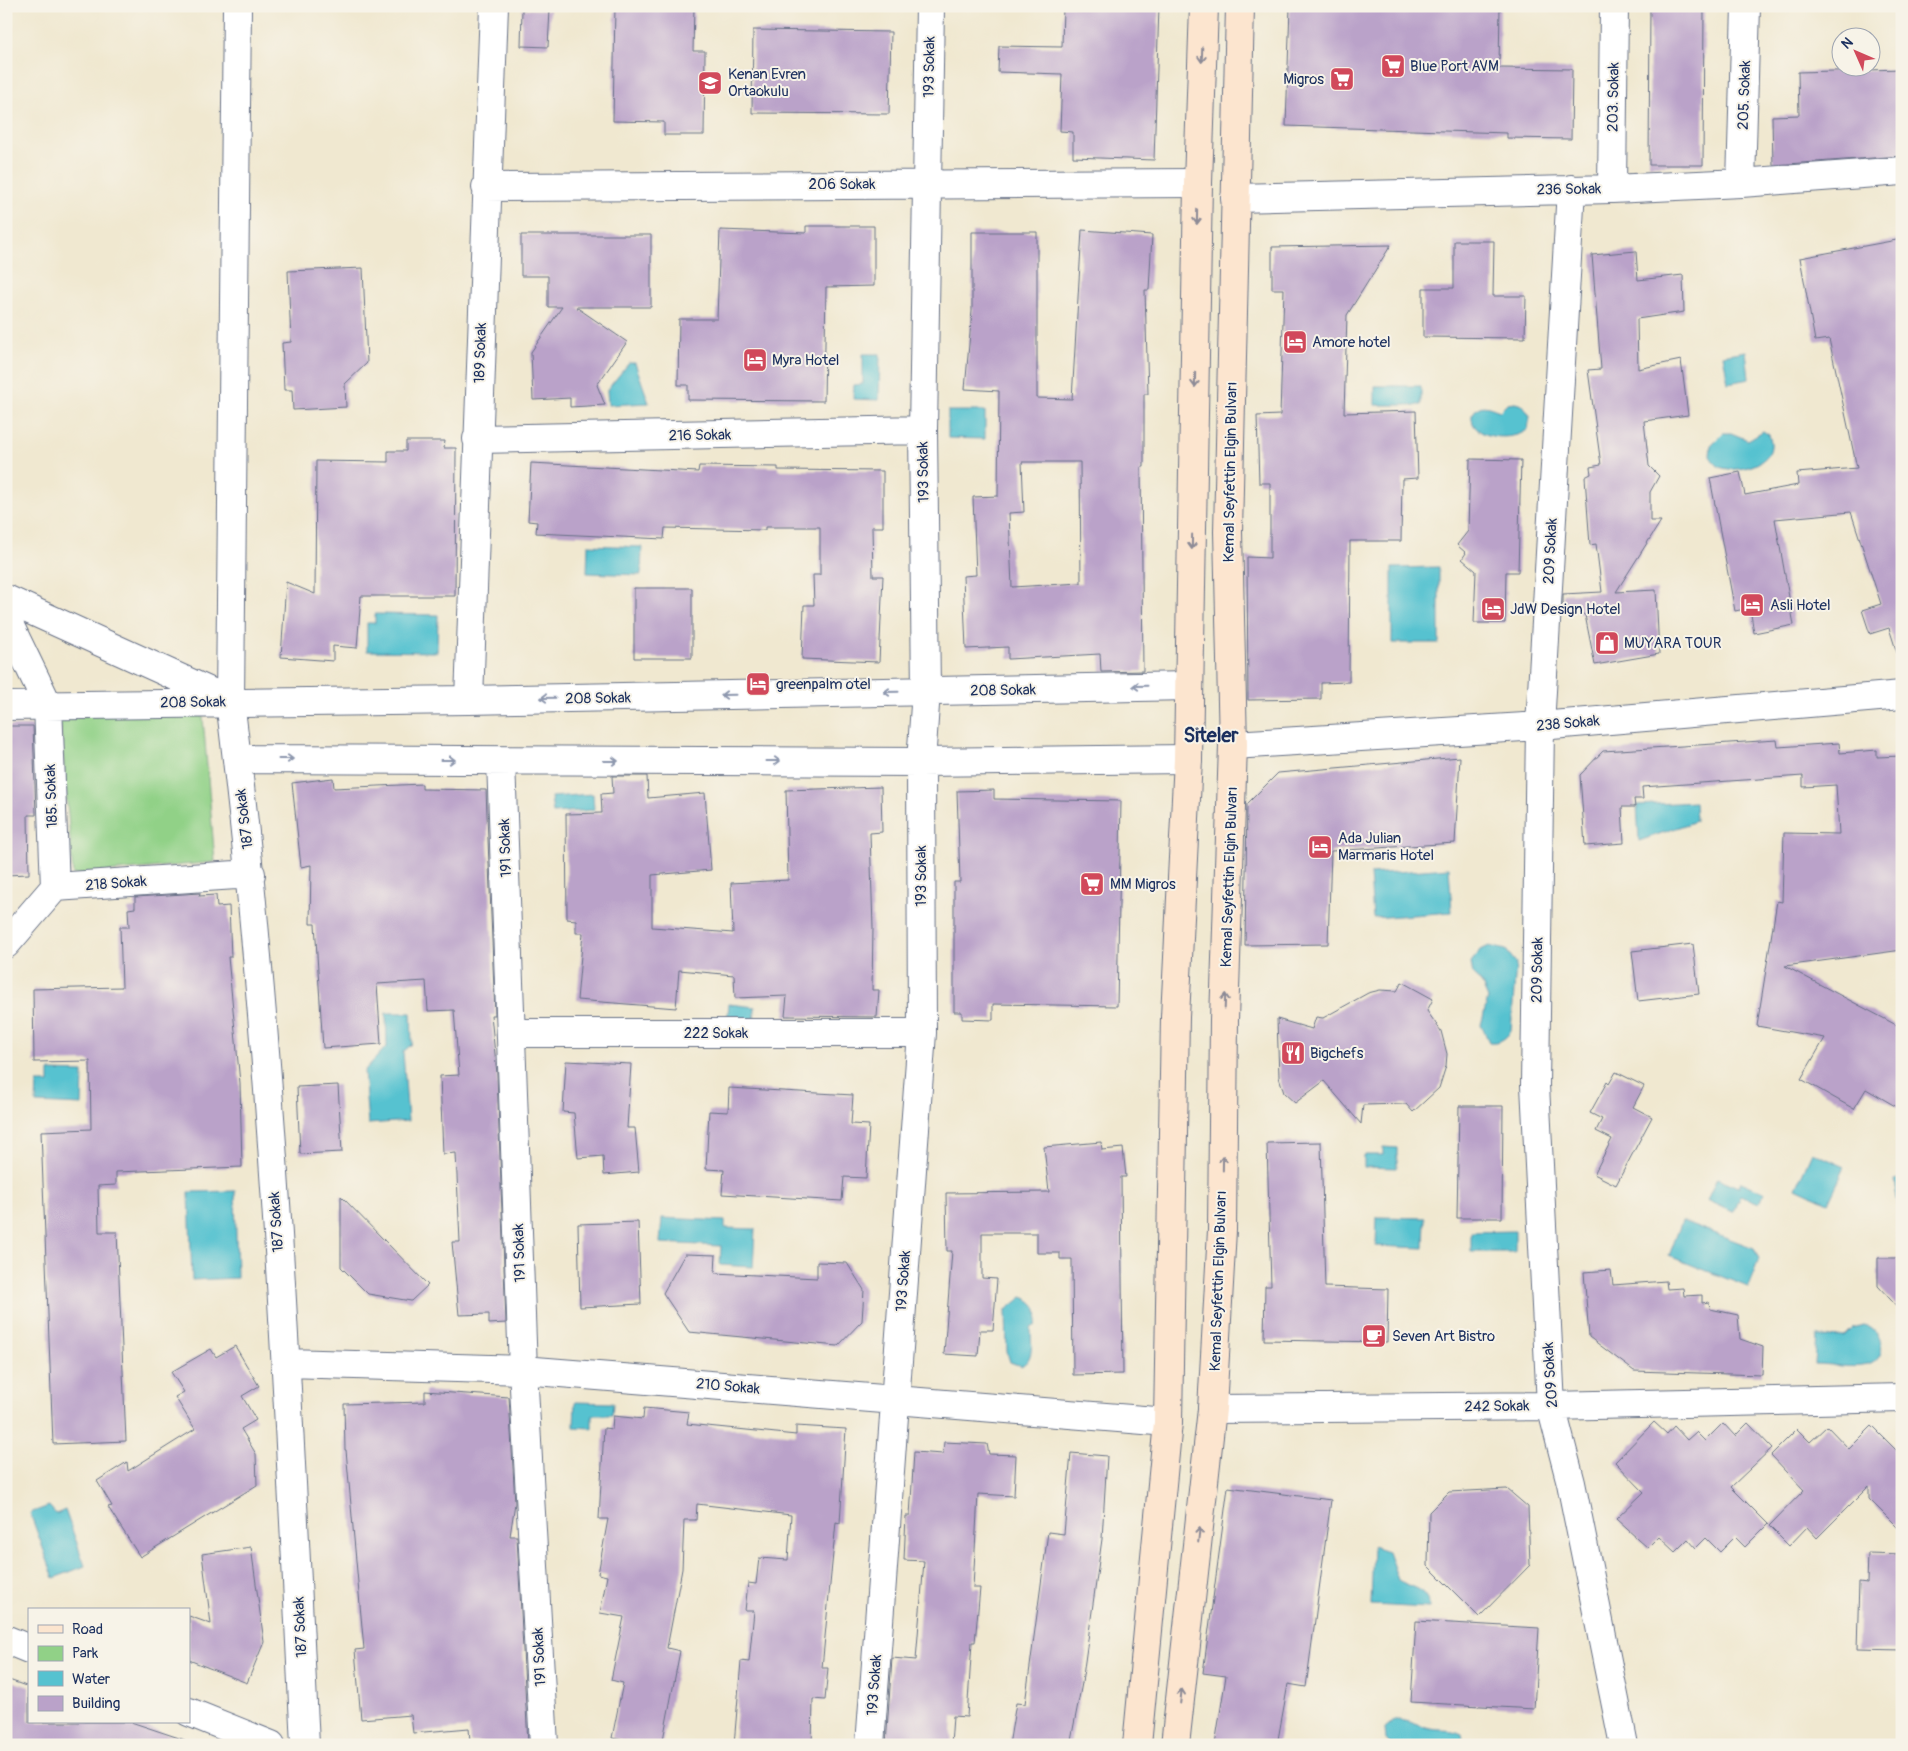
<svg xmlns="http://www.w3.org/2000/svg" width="1908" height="1751" font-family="Pangolin,sans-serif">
	<rect width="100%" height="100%" fill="#f7f3e8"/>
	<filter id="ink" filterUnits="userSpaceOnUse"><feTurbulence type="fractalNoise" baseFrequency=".02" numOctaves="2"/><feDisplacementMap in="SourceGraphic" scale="10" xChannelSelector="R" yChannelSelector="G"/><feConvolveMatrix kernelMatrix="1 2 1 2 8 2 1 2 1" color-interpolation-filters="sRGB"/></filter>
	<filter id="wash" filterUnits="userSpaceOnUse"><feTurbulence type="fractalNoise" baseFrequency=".0096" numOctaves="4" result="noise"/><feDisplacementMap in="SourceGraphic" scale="20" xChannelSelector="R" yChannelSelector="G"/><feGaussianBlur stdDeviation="1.12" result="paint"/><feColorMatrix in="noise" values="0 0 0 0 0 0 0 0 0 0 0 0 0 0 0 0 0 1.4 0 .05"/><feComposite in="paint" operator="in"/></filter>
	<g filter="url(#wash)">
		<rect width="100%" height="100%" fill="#f0e8d0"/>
		<!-- green -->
		<path fill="#91d187" stroke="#568072" d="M202 706 215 862 73 875 60 718Z"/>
		<!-- water -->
		<path fill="#56c2d0" stroke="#387897" d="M1746 351 1749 379 1728 383 1723 355Z
			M863 354H880L879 400 853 399 854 385 863 384Z
			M629 363H635L649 403 608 405 607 390Z
			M1375 386H1421V405H1375Z
			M1515 403 1523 405 1530 416 1528 429C1515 442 1469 440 1472 415 1480 401 1488 407 1500 411L1507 404Z
			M948 411H985V439L948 438Z
			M1763 431 1769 435C1782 465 1733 475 1718 466 1715 463 1712 460 1710 456L1711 445 1723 433H1731L1748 440Z
			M588 545 642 547 641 575 587 573Z
			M1439 567V643H1392V568Z
			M375 614 438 615 437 652 367 651V623H375Z
			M593 794 594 810 553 813 551 797Z
			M1695 802 1696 821 1639 841 1637 805Z
			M1449 868 1452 912 1373 918 1370 874Z
			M1489 946 1506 950 1516 963 1511 1031C1505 1040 1498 1043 1489 1042L1481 1025 1488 998 1481 982 1473 975 1471 962 1481 950Z
			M729 1004 755 1007 754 1026 727 1022Z
			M386 1013H411L412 1044 403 1052 408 1121 368 1124 364 1071 387 1046Z
			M49 1071 83 1072 82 1105 36 1103 37 1083H49Z
			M1383 1147 1397 1148V1168L1364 1167V1155H1383Z
			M1812 1152 1845 1167 1828 1203 1796 1188Z
			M1717 1178 1739 1187 1741 1182 1764 1192 1759 1203 1740 1195 1733 1212 1707 1200Z
			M1902 1178V1229L1894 1180Z
			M235 1191 237 1278 192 1280 189 1192Z
			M1377 1217 1425 1218 1424 1248 1376 1246Z
			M662 1218 725 1221V1228L755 1229 753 1267 720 1265 721 1246 660 1243Z
			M1682 1221 1754 1248 1759 1259 1748 1287 1669 1256Z
			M1515 1231V1252H1471V1232Z
			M1022 1297C1037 1302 1040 1310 1036 1325L1031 1328C1031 1342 1035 1359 1021 1366L1010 1362 1007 1352 1006 1310Z
			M1863 1325C1883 1329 1890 1358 1868 1365 1852 1369 1831 1364 1815 1364L1817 1336 1844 1337 1853 1328Z
			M575 1402 613 1403 612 1415H592V1428L574 1427Z
			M49 1506 56 1514 65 1510 85 1566 54 1578 30 1513Z
			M1373 1546 1388 1551 1398 1580C1411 1588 1430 1588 1429 1608L1371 1605Z
			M1395 1720C1407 1720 1415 1724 1426 1728 1439 1732 1450 1728 1462 1734L1464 1745H1391L1386 1740 1385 1728Z"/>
		<g id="blocks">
			<!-- building -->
			<path fill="#baa2c9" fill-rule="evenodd" d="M615 6H694L693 51H705L704 135H664V122L613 121Z
				M1063 6H1159L1154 160 1073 157V132L1060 131 1062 74 998 72 999 46 1062 47Z
				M1290 6H1500L1499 68 1572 69 1571 139 1507 138V133L1286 126Z
				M1650 6H1704L1703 165H1649Z
				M522 9 550 10 548 47 521 46Z
				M753 30 891 32 889 114 752 113Z
				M1902 69V156L1773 165 1772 116 1799 115 1798 72Z
				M806 226H874V286L826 287 824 401 688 400V385H678L679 319H717L720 230 806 233Z
				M1082 230 1152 235 1149 290H1145L1148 394H1144V467H1141L1143 671 1101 672 1100 654 1008 659V647L966 649 963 576 976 575 973 497 998 496 999 391 965 389 972 311V232H1037V398L1072 399ZM1022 462H1080L1081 583 1012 587 1009 513 1024 512Z
				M521 235H651V307H576L627 342 597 385 605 405 570 407V398L533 400 531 352 562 307H548V276H521Z
				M1902 239V653H1897L1889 628 1870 634 1862 610 1881 604 1851 512 1775 519 1794 625 1754 633 1750 608 1735 611 1710 478 1740 472 1745 495 1798 485 1797 473 1857 468 1829 339 1815 341 1800 258Z
				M1454 241H1494L1493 296H1526L1525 338 1423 337V288H1454Z
				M1391 245 1347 315 1344 413 1416 411 1418 478 1402 479 1401 541H1350L1349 682 1321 683V699L1248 700 1247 557 1270 558V483H1259L1257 416 1280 415 1284 289H1272V247Z
				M1636 251 1638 280 1683 275 1684 312 1637 319 1638 369 1681 360 1688 415 1644 421 1649 466 1659 476 1650 492V521H1661L1616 592 1656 590 1659 654 1595 665 1585 615 1563 605V594L1602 592 1596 544 1590 545 1585 477 1591 474 1590 467 1601 465 1588 370 1601 369 1592 255Z
				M363 268 367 363 345 384 346 407 293 410 292 390H284L282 343 291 342 288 271Z
				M406 441H445L444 448H456L455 596H361L357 648 333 646V661L281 657 286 582 315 594 316 461 388 462V451H406Z
				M1470 459 1521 460 1518 572H1506L1505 623H1474L1476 571 1462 559 1466 553 1457 545 1468 531Z
				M531 463 698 472 699 466 778 467V470L883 471V527H872L873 576H883L879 662 802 659 804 605H814L813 575H820V527H765V530L665 528 664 539 536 533 537 522 528 521Z
				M634 588H692V658H634Z
				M6 726H33L36 815H28L29 874 6 875Z
				M1777 740 1778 747 1839 743 1840 753 1877 750V757L1902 756V950L1785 966 1902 1028V1110L1866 1089 1854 1109 1801 1079 1825 1038 1757 1026 1777 901 1782 902 1784 833 1839 834 1836 785 1803 787V776L1642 787 1643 799H1634L1635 807H1622L1624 843 1585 846 1580 775 1603 751Z
				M1460 757 1455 843 1331 851 1328 944 1245 945 1247 804 1278 773Z
				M612 776H647L648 798 705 793 711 870 652 875V927L733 933 731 883 788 880 786 790 881 787 882 832 870 833 873 928 872 990H879L877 1017 785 1016 787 996 735 998 734 975 679 970 676 1008 577 1000 583 933H576V920L567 919 566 814 602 813 601 794 613 793Z
				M333 778 334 788 422 784V789L486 790 495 1015H491L497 1074 506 1323 489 1324V1314L459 1315 452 1242H460L456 1153 443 1154 440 1076 459 1075 454 1010 428 1011 426 981 377 984 381 1044 323 1048 315 924H310L311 865 301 867 292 783Z
				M994 790V799L1121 801 1117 1006 993 1004V1020L962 1019V1012H954V882H960L957 791Z
				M200 893 199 896 216 895 217 907 229 906 231 957H228L240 1083 242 1167 116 1172V1185L98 1186 99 1232H117L126 1441 53 1444 41 1131 91 1129 90 1061 34 1062 33 989 122 987 120 927H129L128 909 135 908V897Z
				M1693 944 1699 994 1638 1001 1632 951Z
				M1402 982 1433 999 1427 1011 1441 1031 1447 1054 1446 1066 1439 1088 1413 1112 1406 1104 1363 1105 1361 1124 1324 1081 1295 1103 1284 1093 1279 1077 1277 1019 1312 1029 1316 1017 1323 1018 1368 993 1380 990 1397 991Z
				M566 1061 631 1064 627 1128H635L639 1172 604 1175 603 1156 578 1158 574 1113 563 1112Z
				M1616 1072 1644 1086 1633 1107 1652 1117 1616 1185 1594 1174 1612 1139 1596 1131 1602 1119 1590 1113 1607 1082 1609 1084Z
				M338 1085 342 1152 300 1154 297 1087Z
				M729 1088 853 1095 851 1124 869 1125 866 1178 844 1177 842 1201 722 1194 724 1170 706 1169 709 1111 728 1112Z
				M1459 1106H1503L1502 1218H1457Z
				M1101 1142 1102 1150 1123 1148 1126 1177H1121L1123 1374 1073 1375 1072 1259H1060V1253H1037V1233H982V1278L997 1279 993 1330H980L978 1356 944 1354 952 1251H947L946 1193 1049 1192 1044 1147Z
				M1321 1142 1325 1287 1388 1289 1387 1342 1264 1340 1265 1286H1271L1267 1143Z
				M341 1196 428 1285 411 1301 368 1294 341 1267Z
				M638 1222 641 1304 580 1307 578 1224Z
				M685 1254 716 1255 715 1273 817 1278V1262L847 1263 864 1290 862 1321 838 1346 689 1332 663 1293Z
				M1878 1258H1902V1312L1878 1286Z
				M1611 1270 1613 1285 1666 1281 1667 1289 1683 1288 1684 1296 1702 1295V1303L1709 1302 1710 1309 1738 1315 1740 1339 1763 1347 1762 1375 1634 1371 1589 1337 1584 1272Z
				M235 1346 259 1386 242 1396 256 1420 241 1429 256 1454 257 1485 140 1557 108 1507 112 1506 97 1481 127 1462 128 1471 195 1429 175 1397 184 1392 171 1372 211 1349 216 1357Z
				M425 1391 509 1397 515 1503 510 1536H517L528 1745 470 1742 469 1728 413 1733 411 1715 361 1719 355 1650 364 1649 346 1450H345L344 1404 425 1402Z
				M644 1408 689 1412 687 1424 796 1435V1426L846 1429 840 1523 836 1522 822 1668H828L825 1700 813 1699 812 1745H734L741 1661 749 1662 754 1611H745L748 1583 756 1584 759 1558 788 1560 791 1515 697 1504 696 1520H684L682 1569 667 1648 680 1651 662 1745H647L612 1738 623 1683 611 1680 624 1617 600 1613 607 1576 598 1574 608 1519H599L604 1428 612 1429 613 1416 643 1419Z
				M1654 1422 1667 1434 1674 1426 1687 1440 1696 1432 1705 1441 1723 1423 1735 1436 1748 1423 1772 1448 1731 1487 1768 1524 1745 1547 1735 1537 1720 1552 1706 1538 1696 1548 1688 1539 1675 1552 1659 1537 1648 1548 1616 1519 1644 1492 1615 1462Z
				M1827 1426 1849 1449 1872 1426 1902 1456V1532L1869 1499V1486L1817 1538 1807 1527 1789 1546 1769 1526 1804 1490 1771 1455 1797 1429 1810 1442Z
				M944 1442 987 1444 989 1454 1016 1455 1014 1496 978 1494 973 1588H980L975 1642H972L967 1717 953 1716 951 1745H886L892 1658 916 1660 924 1561 904 1560 906 1516H910L914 1452 943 1454Z
				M1071 1453 1107 1456 1102 1539 1082 1683 1070 1745H1009L1016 1703 1025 1704 1048 1532 1064 1534Z
				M1228 1487 1331 1500 1306 1687 1288 1684 1277 1745H1215L1226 1676 1203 1673Z
				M1507 1489 1528 1507 1530 1565 1479 1617 1428 1566 1429 1512 1449 1492Z
				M251 1547 264 1642 247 1683 189 1660V1616L211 1624 202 1554Z
				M1868 1553 1902 1554V1650L1857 1649 1859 1582 1867 1583Z
				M1416 1621 1539 1628 1534 1709 1411 1702Z
				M6 1679 29 1687V1722H131L185 1740 184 1745H6Z"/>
		</g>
	</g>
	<g filter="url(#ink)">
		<use href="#blocks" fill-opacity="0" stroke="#667086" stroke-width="1"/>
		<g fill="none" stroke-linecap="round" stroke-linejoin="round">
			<defs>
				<path id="minor" d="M1741 183 1746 6
					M486 187 1198 183
					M1571 189 1540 726 1535 1085 1551 1406 1571 1483 1624 1745
					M1612 189 1614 6
					M1235 198 1612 189 1741 183 1902 171
					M477 439 923 430
					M6 599 230 701 237 6
					M6 618 48 705 55 887
					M469 700 494 6
					M230 701C273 1047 288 1397 305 1745
					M6 706 469 700 1189 686
					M1233 745 1540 726 1902 695
					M237 759 921 762 1188 759
					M501 761 523 1370 544 1745
					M6 944 55 887 251 874
					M511 1033H922
					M287 1363 523 1370 1168 1422
					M1212 1409 1551 1406 1902 1398
					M7 1640 29 1649
					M189 1712 271 1745
					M870 1745 922 1033 921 762 926 691 923 430 930 6"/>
				<path id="secondary" d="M1137 1745 1168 1422 1175 1017 1188 759 1198 183 1204 6
					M1175 1745 1212 1409 1222 1230 1224 1020 1233 745 1228 532 1240 6"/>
			</defs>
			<!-- minor casing -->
			<use href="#minor" stroke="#667086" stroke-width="30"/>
			<!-- secondary casing -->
			<use href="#secondary" stroke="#667086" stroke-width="30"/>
			<!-- minor -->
			<use href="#minor" stroke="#fff" stroke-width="28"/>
			<!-- secondary -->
			<use href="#secondary" stroke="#fce5cf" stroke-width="28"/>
		</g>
		<!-- one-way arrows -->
		<defs><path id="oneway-shaft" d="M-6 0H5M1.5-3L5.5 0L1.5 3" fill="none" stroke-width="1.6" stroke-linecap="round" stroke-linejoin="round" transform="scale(1.25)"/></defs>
		<g stroke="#8c8a96">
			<use href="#oneway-shaft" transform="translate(1202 55) rotate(92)"/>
			<use href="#oneway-shaft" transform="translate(1197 217) rotate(91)"/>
			<use href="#oneway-shaft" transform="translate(1195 380) rotate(91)"/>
			<use href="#oneway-shaft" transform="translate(1192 542) rotate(91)"/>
			<use href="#oneway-shaft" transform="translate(1225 1001) rotate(-88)"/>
			<use href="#oneway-shaft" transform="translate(1223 1163) rotate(-89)"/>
			<use href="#oneway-shaft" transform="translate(1199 1535) rotate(-84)"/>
			<use href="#oneway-shaft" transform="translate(1181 1696) rotate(-84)"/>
		</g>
		<g stroke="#8d97ae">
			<use href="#oneway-shaft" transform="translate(1140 686) rotate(179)"/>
			<use href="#oneway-shaft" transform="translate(891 692) rotate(179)"/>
			<use href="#oneway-shaft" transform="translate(728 695) rotate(179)"/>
			<use href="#oneway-shaft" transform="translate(548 698) rotate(179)"/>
			<use href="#oneway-shaft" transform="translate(286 759)"/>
			<use href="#oneway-shaft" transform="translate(448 760)"/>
			<use href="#oneway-shaft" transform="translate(611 761)"/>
			<use href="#oneway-shaft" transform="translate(773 761)"/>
		</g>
	</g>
	<!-- icons -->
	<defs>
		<symbol id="supermarket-square" viewBox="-11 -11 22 22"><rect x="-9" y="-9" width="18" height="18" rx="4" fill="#d1495b" stroke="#f7f3e8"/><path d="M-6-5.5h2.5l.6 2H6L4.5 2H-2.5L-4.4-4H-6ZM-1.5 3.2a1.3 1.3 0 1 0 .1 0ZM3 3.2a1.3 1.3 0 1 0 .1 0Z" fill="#fff"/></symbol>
		<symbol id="school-square" viewBox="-11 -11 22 22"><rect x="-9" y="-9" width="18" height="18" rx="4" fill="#d1495b" stroke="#f7f3e8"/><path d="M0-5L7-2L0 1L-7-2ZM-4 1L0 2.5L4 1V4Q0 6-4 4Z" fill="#fff"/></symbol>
		<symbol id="hotel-square" viewBox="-11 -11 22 22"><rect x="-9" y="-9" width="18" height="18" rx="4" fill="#d1495b" stroke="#f7f3e8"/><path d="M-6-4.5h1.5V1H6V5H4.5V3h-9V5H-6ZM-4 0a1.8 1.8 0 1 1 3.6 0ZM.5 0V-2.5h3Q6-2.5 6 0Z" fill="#fff"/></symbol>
		<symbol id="shop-square" viewBox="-11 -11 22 22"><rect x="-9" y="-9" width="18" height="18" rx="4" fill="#d1495b" stroke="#f7f3e8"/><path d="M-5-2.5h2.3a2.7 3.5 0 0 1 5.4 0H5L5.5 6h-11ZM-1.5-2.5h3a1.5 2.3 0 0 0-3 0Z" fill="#fff"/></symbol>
		<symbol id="restaurant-square" viewBox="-11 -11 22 22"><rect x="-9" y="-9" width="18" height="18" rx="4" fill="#d1495b" stroke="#f7f3e8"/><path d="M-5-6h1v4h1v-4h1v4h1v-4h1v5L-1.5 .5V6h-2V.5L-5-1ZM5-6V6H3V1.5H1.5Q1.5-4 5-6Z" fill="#fff"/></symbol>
		<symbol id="cafe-square" viewBox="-11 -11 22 22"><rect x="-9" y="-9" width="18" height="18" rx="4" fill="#d1495b" stroke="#f7f3e8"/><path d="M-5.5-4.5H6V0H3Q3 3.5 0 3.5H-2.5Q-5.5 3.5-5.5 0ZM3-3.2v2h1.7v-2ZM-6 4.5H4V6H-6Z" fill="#fff"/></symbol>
	</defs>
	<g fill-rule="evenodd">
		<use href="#supermarket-square" x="1379" y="52" width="28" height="28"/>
		<use href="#supermarket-square" x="1328" y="65" width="28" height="28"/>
		<use href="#school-square" x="696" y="69" width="28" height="28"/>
		<use href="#hotel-square" x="1281" y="328" width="28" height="28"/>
		<use href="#hotel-square" x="741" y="346" width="28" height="28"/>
		<use href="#hotel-square" x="1738" y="591" width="28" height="28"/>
		<use href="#hotel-square" x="1479" y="595" width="28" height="28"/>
		<use href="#shop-square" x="1593" y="629" width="28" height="28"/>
		<use href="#hotel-square" x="744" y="670" width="28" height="28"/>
		<use href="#hotel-square" x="1306" y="833" width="28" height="28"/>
		<use href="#supermarket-square" x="1078" y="870" width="28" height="28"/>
		<use href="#restaurant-square" x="1279" y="1039" width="28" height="28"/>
		<use href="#cafe-square" x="1360" y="1322" width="28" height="28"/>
	</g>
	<g text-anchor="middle" stroke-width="4" stroke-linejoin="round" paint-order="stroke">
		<!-- poi labels -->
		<g font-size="15" fill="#1b2f5e" stroke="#f7f3e8" text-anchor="start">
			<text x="1410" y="71">Blue Port AVM</text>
			<text x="728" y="79">Kenan Evren<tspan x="728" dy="17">Ortaokulu</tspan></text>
			<text x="1324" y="84" text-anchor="end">Migros</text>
			<text x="1312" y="347">Amore hotel</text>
			<text x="772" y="365">Myra Hotel</text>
			<text x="1770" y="610">Asli Hotel</text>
			<text x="1510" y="614">JdW Design Hotel</text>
			<text x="1624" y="648">MUYARA TOUR</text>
			<text x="776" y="689">greenpalm otel</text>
			<text x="1338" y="843">Ada Julian<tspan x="1338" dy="17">Marmaris Hotel</tspan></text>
			<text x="1110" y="889">MM Migros</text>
			<text x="1310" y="1058">Bigchefs</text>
			<text x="1392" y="1341">Seven Art Bistro</text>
		</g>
		<!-- street labels -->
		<g font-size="15" fill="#1b2f5e" stroke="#f7f3e8">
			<text transform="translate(929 67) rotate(-89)" y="5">193 Sokak</text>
			<text transform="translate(1744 95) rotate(-88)" y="5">205. Sokak</text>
			<text transform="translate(1613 97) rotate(-89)" y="5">203. Sokak</text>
			<text x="842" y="189">206 Sokak</text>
			<text transform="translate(1569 189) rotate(-1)" y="5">236 Sokak</text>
			<text transform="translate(480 353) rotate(-88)" y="5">189 Sokak</text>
			<text transform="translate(700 435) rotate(-1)" y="5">216 Sokak</text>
			<text transform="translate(923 472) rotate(-91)" y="5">193 Sokak</text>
			<text transform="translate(1230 472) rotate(-89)" y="5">Kemal Seyfettin Elgin Bulvarı</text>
			<text transform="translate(1550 551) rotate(-87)" y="5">209 Sokak</text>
			<text transform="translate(1003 690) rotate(-1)" y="5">208 Sokak</text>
			<text transform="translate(598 698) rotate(-1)" y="5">208 Sokak</text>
			<text transform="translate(193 702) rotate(-1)" y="5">208 Sokak</text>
			<text transform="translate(1568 723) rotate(-5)" y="5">238 Sokak</text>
			<text transform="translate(51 796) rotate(-92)" y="5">185. Sokak</text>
			<text transform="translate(244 819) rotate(-97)" y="5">187 Sokak</text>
			<text transform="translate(505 848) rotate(-92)" y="5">191 Sokak</text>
			<text transform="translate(921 876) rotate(-90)" y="5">193 Sokak</text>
			<text transform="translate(1229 877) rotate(-88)" y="5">Kemal Seyfettin Elgin Bulvarı</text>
			<text transform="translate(116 883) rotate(-4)" y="5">218 Sokak</text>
			<text transform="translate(1537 970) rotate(-89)" y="5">209 Sokak</text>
			<text x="716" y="1038">222 Sokak</text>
			<text transform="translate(276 1222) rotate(-94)" y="5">187 Sokak</text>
			<text transform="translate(519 1253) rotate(-92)" y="5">191 Sokak</text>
			<text transform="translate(903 1281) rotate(-86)" y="5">193 Sokak</text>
			<text transform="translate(1218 1281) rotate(-88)" y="5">Kemal Seyfettin Elgin Bulvarı</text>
			<text transform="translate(1550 1375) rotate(-94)" y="5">209 Sokak</text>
			<text transform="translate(728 1386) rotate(5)" y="5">210 Sokak</text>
			<text transform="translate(1497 1406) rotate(-1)" y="5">242 Sokak</text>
			<text transform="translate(300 1627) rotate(-93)" y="5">187 Sokak</text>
			<text transform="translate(539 1657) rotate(-93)" y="5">191 Sokak</text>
			<text transform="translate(874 1685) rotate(-86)" y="5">193 Sokak</text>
		</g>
		<!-- district labels -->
		<g font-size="20" font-weight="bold" fill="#1b2f5e" stroke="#f7f3e8">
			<text x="1211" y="742">Siteler</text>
		</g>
	</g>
	<!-- margin -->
	<rect width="1908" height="1751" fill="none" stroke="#f7f3e8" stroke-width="25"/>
	<!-- legend -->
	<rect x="28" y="1608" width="162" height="115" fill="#f7f3e8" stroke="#9fa5b1"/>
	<rect x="38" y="1625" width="25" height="8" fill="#fce5cf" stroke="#9fa5b1"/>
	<text x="72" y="1634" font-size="15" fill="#1b2f5e">Road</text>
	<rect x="38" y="1646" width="25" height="15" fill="#91d187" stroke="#9fa5b1"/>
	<text x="72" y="1658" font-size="15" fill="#1b2f5e">Park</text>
	<rect x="38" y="1671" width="25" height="15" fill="#56c2d0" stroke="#9fa5b1"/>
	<text x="72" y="1684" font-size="15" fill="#1b2f5e">Water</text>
	<rect x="38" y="1696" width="25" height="15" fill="#baa2c9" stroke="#9fa5b1"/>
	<text x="72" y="1708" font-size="15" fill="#1b2f5e">Building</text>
	<!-- north arrow -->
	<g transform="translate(1856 52) rotate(315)"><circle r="24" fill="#f7f3e8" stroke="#9fa5b1"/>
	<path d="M0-4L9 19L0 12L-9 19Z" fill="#d1495b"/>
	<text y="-8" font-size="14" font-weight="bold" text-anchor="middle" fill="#1b2f5e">N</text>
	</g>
</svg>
